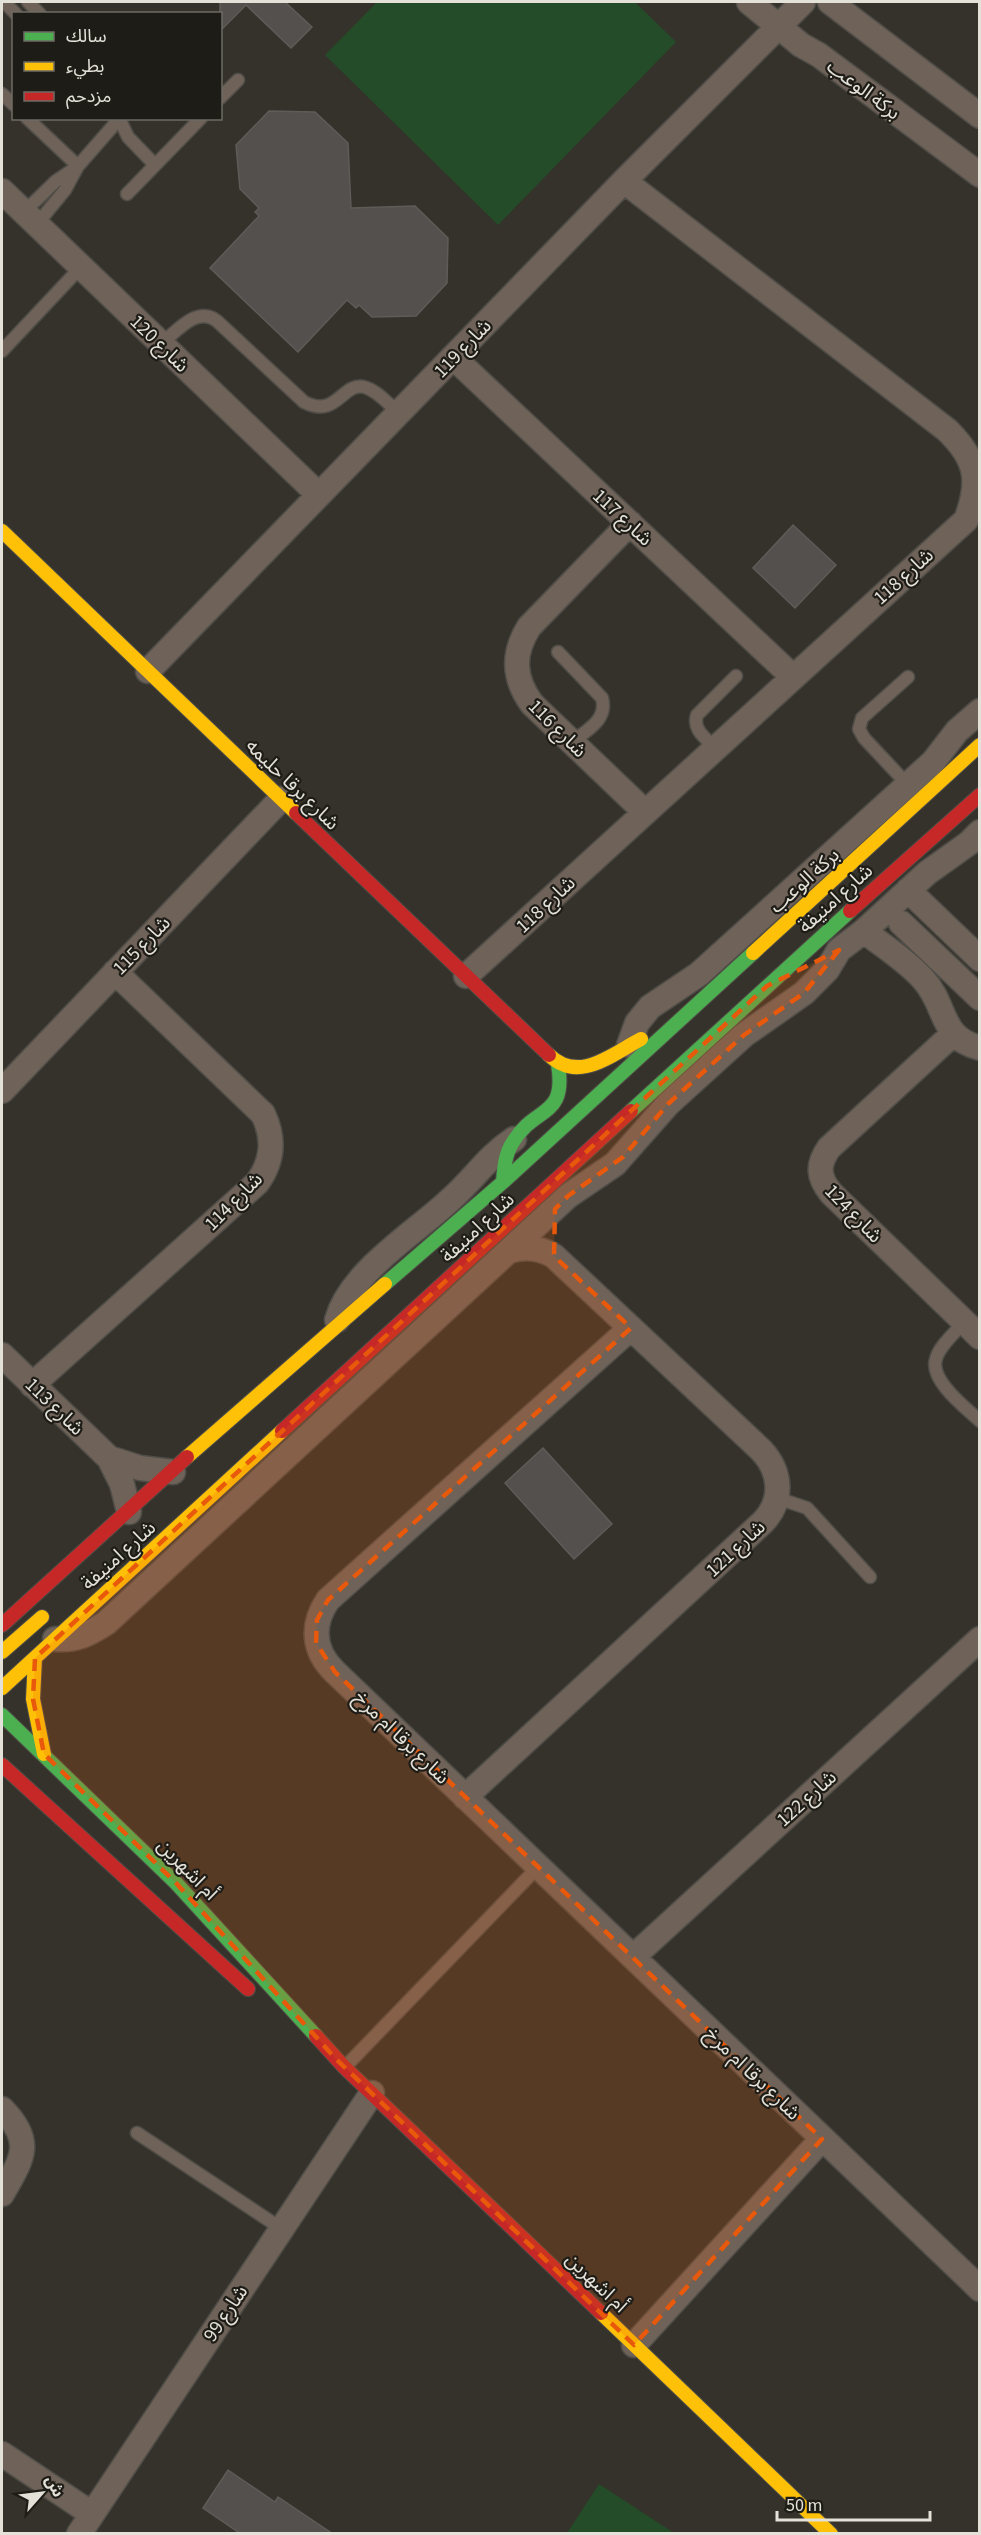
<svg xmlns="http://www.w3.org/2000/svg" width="981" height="2535" font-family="'Source Sans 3','Noto Sans Arabic',sans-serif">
	<rect width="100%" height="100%" fill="#34322a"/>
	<!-- green -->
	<path fill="#254c28" d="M377 2H635L676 42 498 225 325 55Z
		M599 2484 674 2533H567Z"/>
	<!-- building -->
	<path fill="#53504e" stroke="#5f5b59" stroke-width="1.5" d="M220 2H285L312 27 291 48 246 5 220 31Z
		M269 111 315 112 348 143 351 208 415 206 448 238 447 283 416 316 372 317 359 305 356 308 347 300 298 352 210 268 259 216 255 212 259 208 240 189 236 145Z
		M793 525 836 565 795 608 753 568Z
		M543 1448 612 1524 574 1559 505 1483Z
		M228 2470 275 2502 278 2497 333 2534H241L203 2508Z"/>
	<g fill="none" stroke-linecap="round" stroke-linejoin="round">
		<defs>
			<path id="lane" d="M4 2 16 14
				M28 2 40 14
				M2 94 14 105
				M220 98 238 80
				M27 118 78 166
				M119 118 128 137 155 165
				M127 194 201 118
				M24 212 56 181 77 167
				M37 224 65 190 78 166 120 118
				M161 344C176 332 197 305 217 321L304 402C337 419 342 382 364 387 377 390 389 405 399 413
				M2 351 81 267
				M558 652 602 698C608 720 587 730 572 742
				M715 748C706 738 692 730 697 715L736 676
				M908 785 864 738 859 729 862 718 908 677
				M964 1322C956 1332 939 1346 936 1359 929 1380 966 1408 980 1421
				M777 1498 807 1508 870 1577
				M345 2067 538 1867
				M137 2133 282 2229"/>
			<path id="street" d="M749 2 801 45 819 55 980 175
				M830 2 980 116
				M2 191 319 495
				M453 357 793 677
				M630 523 529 627C512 654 513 678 532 704L645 812
				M148 671 624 181 803 2
				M908 890 980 959
				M901 923 980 998
				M864 931C883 946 906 960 923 979 948 1006 938 1037 980 1048
				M466 976 966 520C981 481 977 459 947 430L624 181
				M952 1035 829 1148C817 1165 818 1177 831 1193L980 1337
				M629 1045 637 1023 650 1007 699 974 933 762 957 731 980 711
				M2 1091 281 799
				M337 1320C350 1272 415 1233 450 1200 474 1179 486 1158 514 1139
				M631 1328 328 1600C311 1625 313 1651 335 1672L980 2289
				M2 1355 109 1458 122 1484 129 1512
				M32 1385 257 1183C273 1161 275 1139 263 1114L115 972
				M109 1458 140 1468 173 1472
				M55 1639C76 1641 89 1634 106 1623L568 1196 615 1164 668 1104 744 1035 804 993 827 970 839 950 864 931 927 873 969 843 980 832
				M465 1797 763 1522C784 1500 781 1471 761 1450L554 1256C539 1247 525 1246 509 1251
				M633 1957 980 1639
				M2 2109C35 2142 22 2159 2 2194
				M634 2345 822 2139
				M2 2454 92 2514
				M79 2534 372 2093"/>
			<path id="fast" d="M631 1111 850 911
				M503 1182C504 1168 505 1154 513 1142 535 1105 567 1119 558 1064
				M385 1284 503 1182 753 953
				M2 1715 176 1883 316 2036"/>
			<path id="slow" d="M2 531 296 813
				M753 953 980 745
				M549 1055C579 1084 612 1054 641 1039
				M187 1457 385 1284
				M2 1652 42 1617
				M35 1658 33 1699 44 1754
				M2 1688 282 1431
				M601 2313 831 2534"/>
			<path id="jam" d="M296 813 549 1055
				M850 911 980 795
				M282 1431 631 1111
				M2 1625 187 1457
				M2 1765 248 1989
				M316 2036 344 2067 601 2313"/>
		</defs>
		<!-- lane casing -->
		<use href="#lane" stroke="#4f4d47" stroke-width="15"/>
		<!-- street casing -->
		<use href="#street" stroke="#4f4d47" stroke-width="27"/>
		<!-- fast casing -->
		<use href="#fast" stroke="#4f4d47" stroke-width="16"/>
		<!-- slow casing -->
		<use href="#slow" stroke="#4f4d47" stroke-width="16"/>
		<!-- jam casing -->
		<use href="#jam" stroke="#4f4d47" stroke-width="16"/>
		<!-- lane -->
		<use href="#lane" stroke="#6e6259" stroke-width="12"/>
		<!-- street -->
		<use href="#street" stroke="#6e6259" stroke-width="24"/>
		<!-- fast -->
		<use href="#fast" stroke="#4caf50" stroke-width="14"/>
		<!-- slow -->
		<use href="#slow" stroke="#ffc107" stroke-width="14"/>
		<!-- jam -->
		<use href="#jam" stroke="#c62828" stroke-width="14"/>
	</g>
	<!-- marked area -->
	<path fill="#e8590c" fill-opacity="0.2" stroke="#e8590c" stroke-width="4.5" stroke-dasharray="12 8" stroke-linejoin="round" d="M839 950 804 993 744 1035 668 1104 623 1157 568 1196 555 1209 554 1256 631 1328 328 1600 317 1620 316 1643 335 1672 822 2139 634 2345 336 2059 176 1883 44 1754 33 1699 35 1658 767 986Z"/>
	<g text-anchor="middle" stroke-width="4.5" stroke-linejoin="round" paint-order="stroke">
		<!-- street labels -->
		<g font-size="20" fill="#e3e1d8" stroke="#1e1c16">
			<text transform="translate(864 89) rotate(37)" y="7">بركة الوعب</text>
			<text transform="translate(160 343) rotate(44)" y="7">شارع 120</text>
			<text transform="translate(462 348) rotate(-46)" y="7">شارع 119</text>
			<text transform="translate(623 517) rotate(43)" y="7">شارع 117</text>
			<text transform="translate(903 576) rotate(-42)" y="7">شارع 118</text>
			<text transform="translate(558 728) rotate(45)" y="7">شارع 116</text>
			<text transform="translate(293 784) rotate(44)" y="7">شارع برقا حليمه</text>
			<text transform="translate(804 880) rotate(-42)" y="7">بركة الوعب</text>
			<text transform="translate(835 898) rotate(-42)" y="7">شارع امنيفة</text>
			<text transform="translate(545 904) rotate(-43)" y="7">شارع 118</text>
			<text transform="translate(141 945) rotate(-46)" y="7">شارع 115</text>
			<text transform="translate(233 1201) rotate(-45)" y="7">شارع 114</text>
			<text transform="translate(854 1213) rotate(46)" y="7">شارع 124</text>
			<text transform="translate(477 1227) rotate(-43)" y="7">شارع امنيفة</text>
			<text transform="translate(55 1406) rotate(44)" y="7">شارع 113</text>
			<text transform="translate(735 1548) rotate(-43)" y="7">شارع 121</text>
			<text transform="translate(118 1555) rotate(-42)" y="7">شارع امنيفة</text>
			<text transform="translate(402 1737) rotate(44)" y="7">شارع برقا ام مرخ</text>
			<text transform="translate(806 1798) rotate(-42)" y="7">شارع 122</text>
			<text transform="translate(188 1869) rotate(46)" y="7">أم اشهرين</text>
			<text transform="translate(753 2073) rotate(44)" y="7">شارع برقا ام مرخ</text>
			<text transform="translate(597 2282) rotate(44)" y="7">أم اشهرين</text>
			<text transform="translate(225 2313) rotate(-56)" y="7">شارع 99</text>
		</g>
	</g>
	<!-- border -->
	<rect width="981" height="2535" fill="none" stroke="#e3e1d8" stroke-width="6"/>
	<!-- legend -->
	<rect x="12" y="12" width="210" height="108" fill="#1e1c16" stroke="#6d6b64" stroke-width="1.5"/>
	<rect x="24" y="32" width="30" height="9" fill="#4caf50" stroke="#6d6b64" stroke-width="1.5"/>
	<text x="66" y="42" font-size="18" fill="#e3e1d8">سالك</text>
	<rect x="24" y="62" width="30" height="9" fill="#ffc107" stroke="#6d6b64" stroke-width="1.5"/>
	<text x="66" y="72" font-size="18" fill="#e3e1d8">بطيء</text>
	<rect x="24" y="92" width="30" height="9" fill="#c62828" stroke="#6d6b64" stroke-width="1.5"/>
	<text x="66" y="102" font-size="18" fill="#e3e1d8">مزدحم</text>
	<!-- north arrow -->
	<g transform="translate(42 2493) rotate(62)" stroke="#1e1c16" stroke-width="4.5" paint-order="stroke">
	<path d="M0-4.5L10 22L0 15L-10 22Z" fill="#e3e1d8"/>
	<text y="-9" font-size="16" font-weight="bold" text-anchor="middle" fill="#e3e1d8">ش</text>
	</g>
	<!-- scale -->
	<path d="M777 2511v9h153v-9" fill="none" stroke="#e3e1d8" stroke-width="3"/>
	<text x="786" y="2511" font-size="18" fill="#e3e1d8" stroke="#1e1c16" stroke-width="4.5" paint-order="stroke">50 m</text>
</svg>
